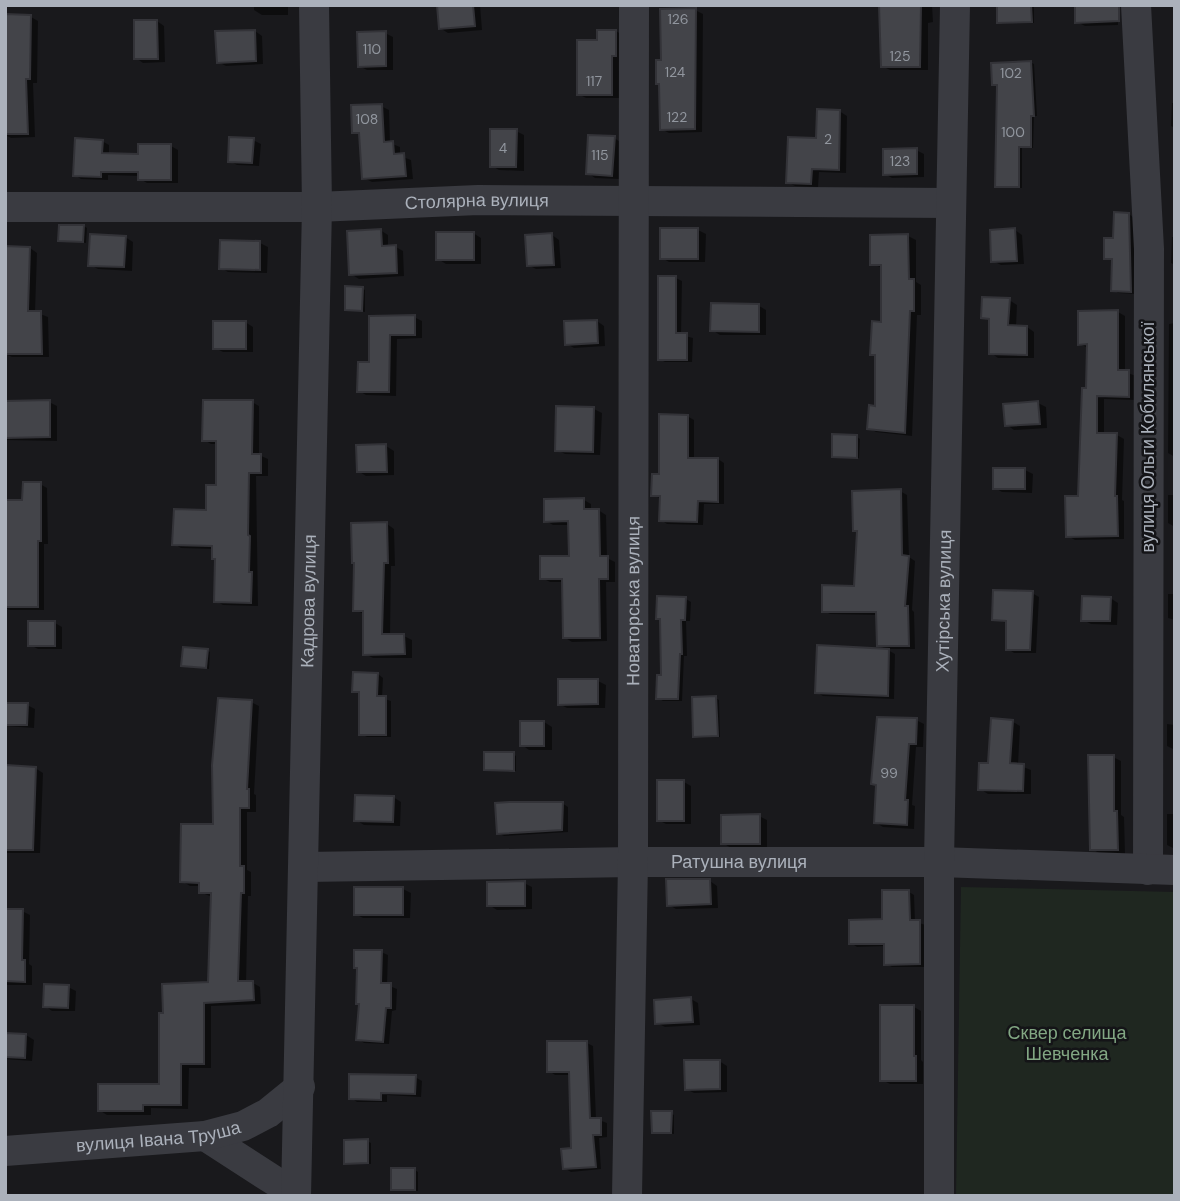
<svg xmlns="http://www.w3.org/2000/svg" width="1180" height="1201" font-family="'DM Sans',sans-serif">
	<rect width="100%" height="100%" fill="#19191c"/>
	<!-- green -->
	<path fill="#1f2720" d="M961 887 1175 892V1196H956Z"/>
	<!-- shadow -->
	<path fill="#0007" d="M254 5H288V15H262L254 10Z
		M439 5H480L482 30 448 33 440 28Z
		M880 5H932L933 22 928 23V70H890L882 66Z
		M999 5H1034V23L1002 24 999 22Z
		M1118 5V25L1085 26 1077 22Z
		M695 10 703 14 702 132 669 133 661 129 663 62Z
		M31 17 38 21 37 83H33L35 137 11 138 5 135V38Z
		M157 21 164 26 165 62 143 63 136 58Z
		M255 31 262 36 263 64 226 66 218 62Z
		M616 31 624 36V60H619V98H586L578 94 599 42Z
		M385 33 393 37V70H367L359 66Z
		M1030 62 1034 64 1037 116H1034L1033 148H1022V188H1000L996 186 999 86 994 84Z
		M1172 103H1175V128L1171 126Z
		M381 106 389 110 390 143 400 147V156L411 160 413 179 372 182 364 178 361 136 354 132Z
		M839 111 847 116 846 173 819 172 818 187 795 186 787 182Z
		M516 131 524 135V171L499 170 492 166Z
		M614 138 622 143 619 179 595 178 588 173Z
		M253 140 261 144 259 166 237 165 229 161Z
		M102 141 109 145V155L140 156 171 146 178 150V183H147L140 179V176L108 175V180L81 179 74 175Z
		M916 150 924 154V177L892 178 885 174Z
		M1129 214 1134 218 1136 294 1118 293 1113 290 1114 261 1105 257Z
		M84 226 87 228 86 243 60 240Z
		M380 230 388 235V247H396L403 251 404 276 359 279 351 274Z
		M662 230H698L706 234 705 262H669L662 258Z
		M1015 230 1022 235 1024 264 1001 265 993 261Z
		M473 233 481 238V264H446L438 259Z
		M552 235 559 240 561 268 536 269 528 265Z
		M908 236 916 240V282L921 285V315H917L912 436 876 432 869 428 877 408V357L872 354 883 324V268L872 264Z
		M125 237 133 242 132 271 98 269 90 265Z
		M1172 237H1175V265L1171 263Z
		M260 243 268 247 267 273 228 272 221 268Z
		M30 248 37 253 35 312 48 317 49 357H12L5 354Z
		M676 278 682 281 681 335 693 338 692 362H665L659 359Z
		M362 288 365 290V312L346 309Z
		M1009 300 1017 305 1016 327H1027L1034 332V358H998L991 353V322L983 317Z
		M759 306 766 310V335H720L712 330Z
		M1118 312 1125 316V372L1136 376V400L1104 399V435H1117L1124 439 1122 500 1124 501V539L1075 540 1068 536 1079 498 1088 390V348L1080 344Z
		M414 317 422 321V338L397 339 396 396 366 395 359 391 371 364V318Z
		M597 321 604 326 605 346 574 348 567 344Z
		M245 322 253 327V352H223L215 348Z
		M1175 323V457L1168 453 1169 324Z
		M5 402H49L57 406V441L5 440Z
		M252 402 259 406V455L268 459V476H256L258 606 223 605 216 601 217 560 214 549 181 548 174 544 207 512 218 487V444H211L204 440Z
		M1038 403 1046 407 1047 428 1014 430 1007 425Z
		M594 409 602 413 600 455 565 454 557 450Z
		M687 416 694 420V459H718L724 463V504H704L703 525 667 524 661 520 662 499 653 495Z
		M857 437 860 439 859 458 833 456Z
		M386 446 394 451V475L366 476 358 471Z
		M1025 470 1033 474 1032 493 1002 492 995 488Z
		M40 484 47 488 48 544H44V610H9L5 608V502H24Z
		M900 491 907 495 909 557 915 561 912 610 914 612 915 649H886L895 654 894 699 823 696 816 692 887 650 878 645V615L830 614 824 611 855 587 858 532 855 530Z
		M1168 495H1175V527L1168 523Z
		M584 500 591 504V511L598 510 606 515 607 558 615 562V582H606L607 641 572 642 564 637V582H550L542 578 571 558 570 525H553L546 521Z
		M387 524 394 529 395 566H391L390 636H404L412 640V658H373L365 654 364 614 355 610Z
		M1032 593 1039 597 1036 653H1014L1008 649 1007 623 994 619Z
		M1168 594H1175V620L1168 618Z
		M1110 598 1118 603 1117 625 1091 624 1083 620Z
		M686 599 691 602 690 621H686L687 656H684L682 701H663L658 698Z
		M55 623 62 627V649H38L30 645Z
		M207 650 210 652 209 669 183 665Z
		M378 674 383 678 382 698 391 701V737H367L361 734 359 694 354 691Z
		M598 681 606 685 605 708H567L559 704Z
		M716 698 719 700 720 737 698 738 695 736Z
		M251 702 259 706 254 794 256 795V812H247V870L251 872V896H248L246 983H253L260 987 261 1004 211 1006V1068H189L188 1109 151 1108V1115H107L99 1110 161 1086 210 984 212 897 200 892V886H190L182 881 215 826Z
		M5 705H27L35 709 34 728 5 726Z
		M916 720 924 724 923 747H916L912 805 915 806 914 829 883 827 875 822Z
		M544 722 552 727V750H529L522 745V723Z
		M1013 722 1020 726 1018 765 1031 770V794H988L980 789 990 765Z
		M1167 724 1175 725V750L1167 746Z
		M513 754 516 756V771L485 769Z
		M1113 757 1121 761V815L1124 817 1125 854 1099 853 1092 849Z
		M7 767 35 768 43 773 40 853H5Z
		M684 782 691 786V824H666L658 820Z
		M393 797 401 802 400 826 364 825 356 820Z
		M562 803 568 807V832L504 836 498 833Z
		M1167 814H1175V849L1167 845Z
		M759 816 767 820V848H731L723 843Z
		M710 881 717 886 718 908 676 909 669 905Z
		M524 883 532 887V909L497 910 489 905Z
		M403 889 411 893 410 918H363L355 914Z
		M909 892 914 895 915 922 926 925V967H892L886 964V946L857 947 851 943 884 921Z
		M5 910 22 911 30 915 29 964 32 966V985H5Z
		M381 952 388 955 387 985 397 989 396 1010 392 1011 389 1044 364 1043 358 1039Z
		M68 987 76 991 75 1011H52L45 1006Z
		M691 999 698 1003 700 1025 665 1027 657 1023Z
		M914 1007 921 1011V1060L923 1062V1084H890L882 1080Z
		M5 1034 26 1035 34 1040 32 1061 5 1059Z
		M587 1043 593 1046 596 1119 607 1123V1137L599 1138 601 1169 571 1172 564 1168 573 1149 571 1075H555L549 1071Z
		M719 1061 727 1066V1092L694 1093 686 1089Z
		M415 1077 422 1081 421 1097 387 1095V1102H357L351 1098Z
		M671 1113 674 1115V1134L653 1132Z
		M367 1141 371 1143V1164L346 1163Z
		M415 1170 418 1172V1191L393 1189Z"/>
	<!-- building -->
	<path fill="#434449" stroke="#333338" stroke-width="2" d="M437 5H473L475 26 439 29Z
		M879 5H921L920 67H881Z
		M997 5H1031L1032 22 997 23Z
		M1075 5H1119V21L1075 23Z
		M696 8 695 129 660 130 659 84H656V60H661L660 9Z
		M5 14 31 15 30 79H26L28 134H5Z
		M134 20H157L158 59H134Z
		M255 30 256 61 217 63 215 31Z
		M597 30H616V56H612V95H577V40H597Z
		M386 31V66L358 67 357 32Z
		M1031 61 1034 116H1031V147H1019V187H995L997 85H992L991 63Z
		M382 104 384 142 393 141 394 154 404 153 406 176 362 179 359 133H352L351 105Z
		M817 109 840 110 839 170 812 169 811 184 786 183 788 137 816 138Z
		M490 129H517L516 167H490Z
		M588 135 615 136 612 176 586 174Z
		M229 137 254 138 252 163 228 162Z
		M75 138 103 140 102 153 138 154V144H171V180H138V172H101V177L73 176Z
		M917 148V174L883 175V149Z
		M1114 212 1129 213 1131 292 1111 291 1112 259H1104V238H1113Z
		M59 225H84L83 242 58 241Z
		M660 228H698V259H660Z
		M1015 228 1017 261 991 262 990 230Z
		M381 229 382 246 396 245 397 273 349 275 347 231Z
		M436 232H474V260H436Z
		M552 233 554 265 527 266 525 235Z
		M90 234 126 236 124 267 88 266Z
		M908 234 909 279H914V311H910L905 433 867 429 869 405 875 406V355H870L872 321 881 322V265H870V235Z
		M220 240 260 241V270L219 269Z
		M5 246 30 247 28 311H41L42 354H5Z
		M658 276H676V333H687V360H658Z
		M345 286 363 287 362 311 345 310Z
		M982 297 1010 298 1008 325 1027 326V355L989 354V319L981 318Z
		M711 303 759 304V332L710 331Z
		M1118 310V370H1129V397L1097 396V433H1117L1115 496H1117L1118 536 1066 537 1065 496H1078L1082 388H1086L1087 344 1078 345V311Z
		M415 315V335H390L389 392H357L358 362H369V316Z
		M597 320 598 343 565 345 564 321Z
		M213 321H246V349H213Z
		M50 400V437L5 438V401Z
		M203 400H253L252 454H261V473H249L248 535 250 536 249 572H252L251 603 214 602 215 559H212V546L172 545 174 509 206 510V485H216V441H202Z
		M1038 401 1040 424 1005 426 1003 404Z
		M556 406 594 407 593 452 555 451Z
		M659 414 688 415V458H718V502L698 501 697 522 659 521 660 496H651L652 474H659Z
		M832 434 857 435V458L832 457Z
		M386 444 387 472H357L356 445Z
		M993 468H1025V489H993Z
		M23 482H41V541H38V607H5V500H22Z
		M901 489 902 555 909 556 905 606H908L909 646H877L876 612H822V585L854 586 857 531H853L852 491Z
		M584 498V509H599L600 556H608V579H599L600 638H563L562 579H540V556H569L568 521 544 522V499Z
		M387 522 388 563H384L382 634H404L405 654 363 655V611H353L354 563H352L351 523Z
		M993 590 1033 591 1030 650H1006V621L992 620Z
		M657 596 686 597 685 620H681L682 654H680L678 699H656L657 675H661L660 619H656Z
		M1082 596 1111 597 1110 621H1081Z
		M28 621H55V646H28Z
		M817 645 889 649 888 696 815 693Z
		M183 647 208 649 206 668 181 666Z
		M353 672 378 673 377 696H386V735H359V692H352Z
		M558 679H598V704L558 705Z
		M716 696 718 736 693 737 692 697Z
		M218 698 252 700 247 789H249V808H240V866H244V893H241L238 981H253L254 1000 204 1003V1064H181V1105H143V1111H98V1084H159V1013H163L162 984 208 982 211 893H199V883L180 882 181 824H213L212 765Z
		M5 703H28L27 725H5Z
		M877 717 917 718 916 744H909L905 800H908L907 825 874 823 876 785 871 784Z
		M991 718 1013 720 1010 763 1024 764 1023 791 978 790 979 763H988Z
		M520 721H544V746H520Z
		M484 752H514V771L484 770Z
		M1088 755H1114V811H1117L1118 850H1090Z
		M6 765 36 767 33 850H5Z
		M657 780H684V821H657Z
		M355 795 394 796 393 822 354 821Z
		M509 802H563L562 830 497 834 495 803Z
		M760 814V844H721V815Z
		M666 879H710L711 904 667 906Z
		M525 881V906H487V882Z
		M354 887H403V915H354Z
		M882 890H909L910 920H920V964L884 965V944H849V920L882 919Z
		M5 909H23L22 960H25V982L5 981Z
		M354 950H382L381 983H391V1008H386L383 1042 356 1040 359 1004H356L357 968H354Z
		M44 984 69 985 68 1008 43 1007Z
		M691 997 693 1022 655 1024 654 1000Z
		M880 1005H914V1056H916V1081H880Z
		M5 1033 26 1034 25 1058 5 1057Z
		M547 1041H587L590 1118H601V1135H593L596 1167 563 1169 561 1149 571 1148 569 1072H547Z
		M684 1060H720V1089L685 1090Z
		M349 1074 416 1075 415 1094 381 1093V1100L349 1099Z
		M651 1111H672L671 1133H652Z
		M368 1139V1163L344 1164V1140Z
		M391 1168H415V1190H391Z"/>
	<g fill="none" stroke-linecap="round" stroke-linejoin="round">
		<!-- minor -->
		<g stroke="#3a3b41" stroke-width="30">
			<path d="M1136 5 1149 249 1148 870"/>
			<path id="s1" d="M5 207H317L478 200 950 203"/>
			<path id="s2" d="M305 867 633 862H939L1175 870"/>
			<path d="M205 1136 278 1183 289 1196"/>
			<path id="s3" d="M5 1151 205 1136 243 1126 268 1113 300 1087"/>
			<path id="s4" d="M296 1196 317 207 314 5"/>
			<path id="s5" d="M627 1196 633 862 634 5"/>
			<path id="s6" d="M939 1196V862L955 5"/>
		</g>
	</g>
	<g text-anchor="middle" stroke-width="5" stroke-linejoin="round" paint-order="stroke">
		<!-- number labels -->
		<g font-size="14" fill="#91969e">
			<text x="678" y="24">126</text>
			<text x="372" y="54">110</text>
			<text x="900" y="61">125</text>
			<text x="675" y="77">124</text>
			<text x="1011" y="78">102</text>
			<text x="594" y="86">117</text>
			<text x="677" y="122">122</text>
			<text x="367" y="124">108</text>
			<text x="1013" y="137">100</text>
			<text x="828" y="144">2</text>
			<text x="503" y="153">4</text>
			<text x="600" y="160">115</text>
			<text x="900" y="166">123</text>
			<text x="889" y="778">99</text>
		</g>
		<!-- street labels -->
		<g font-size="18" fill="#abb1bb" stroke="#141417">
			<text dy="6" stroke="none"><textPath href="#s1" startOffset="472">Столярна вулиця</textPath></text>
			<text transform="translate(1148 437) rotate(-90)" y="6">вулиця Ольги Кобилянської</text>
			<text dy="6" stroke="none"><textPath href="#s6" startOffset="595">Хутірська вулиця</textPath></text>
			<text dy="6" stroke="none"><textPath href="#s4" startOffset="595">Кадрова вулиця</textPath></text>
			<text dy="6" stroke="none"><textPath href="#s5" startOffset="595">Новаторська вулиця</textPath></text>
			<text dy="6" stroke="none"><textPath href="#s2" startOffset="434">Ратушна вулиця</textPath></text>
			<text dy="6" stroke="none"><textPath href="#s3" startOffset="154">вулиця Івана Труша</textPath></text>
		</g>
		<!-- park labels -->
		<g font-size="18" fill="#82a783" stroke="#141417">
			<text x="1067" y="1039">Сквер селища<tspan x="1067" dy="21">Шевченка</tspan></text>
		</g>
	</g>
	<!-- border -->
	<rect width="1180" height="1201" fill="none" stroke="#abb1bb" stroke-width="14"/>
</svg>
